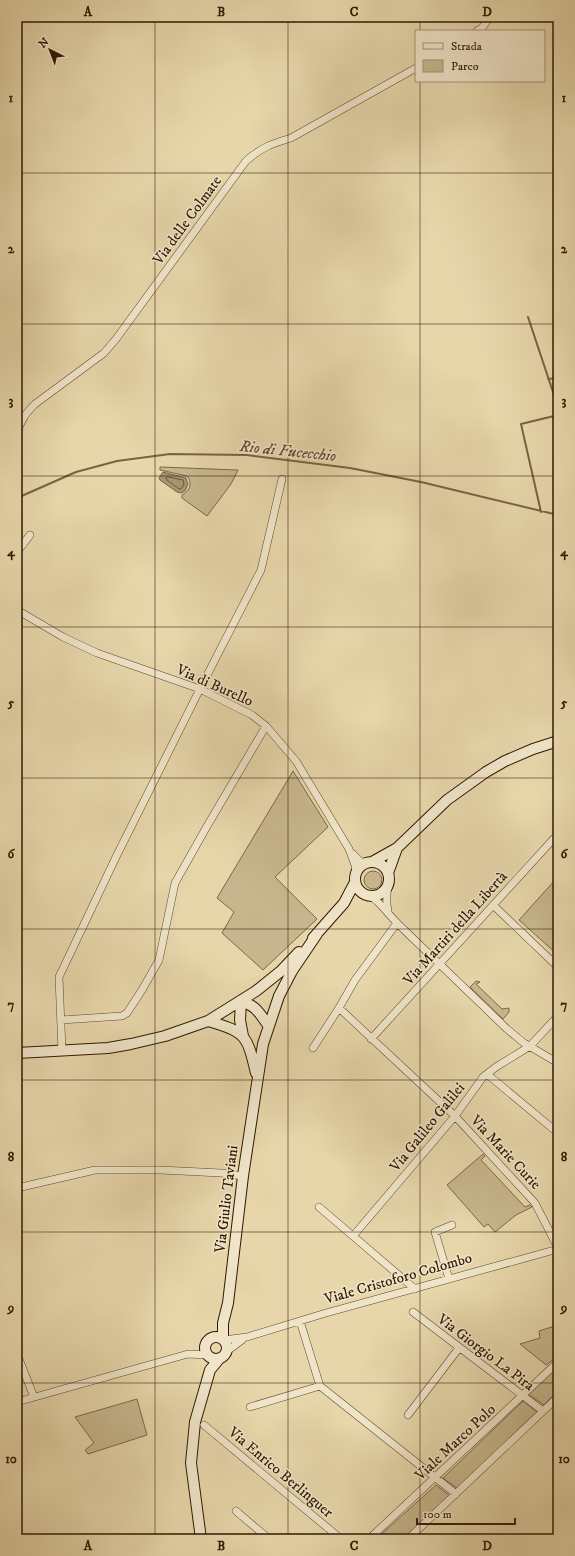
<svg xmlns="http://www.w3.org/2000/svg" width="575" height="1556" font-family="'IM FELL DW Pica',serif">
	<rect width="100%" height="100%" fill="#e6d6aa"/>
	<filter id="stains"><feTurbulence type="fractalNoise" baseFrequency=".005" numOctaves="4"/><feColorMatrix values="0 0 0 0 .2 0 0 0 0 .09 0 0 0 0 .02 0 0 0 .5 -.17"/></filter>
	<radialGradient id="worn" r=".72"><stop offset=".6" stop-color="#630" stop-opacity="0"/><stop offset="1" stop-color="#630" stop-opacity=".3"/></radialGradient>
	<!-- green -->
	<path fill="#c7b68d" stroke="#7c6748" d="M160 467 238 470 231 484 207 516 182 498V495C190 491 193 483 187 476L160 470Z
		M293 771 328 827 275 877 317 919 263 970 222 933 234 912 217 898Z
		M364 880a9 9 0 1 1 18 0a9 9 0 1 1-18 0Z
		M556 879 558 880V955L519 920Z
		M476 981 480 982 476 984 502 1009 509 1008V1012L503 1019 470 987Z
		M483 1154 485 1156 481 1160 525 1207 530 1205 532 1207 516 1215 495 1232 488 1224 484 1227 447 1185Z
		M558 1325V1356L546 1365 520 1344 540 1338 539 1331Z
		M558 1366V1390L544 1405 528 1394Z
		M137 1399 147 1435 88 1454 85 1450 94 1443 75 1417Z
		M523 1401 537 1412 458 1489 443 1478Z
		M436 1485 450 1496 404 1539H376Z"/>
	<!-- water -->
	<path fill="#a89571" stroke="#786345" d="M163 472 186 478 188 484 185 491 181 493 177 492 160 480 159 478Z"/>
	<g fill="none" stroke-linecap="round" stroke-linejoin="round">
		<!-- shore -->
		<path stroke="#6c563a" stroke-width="1" d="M168 477 183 480 184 484 182 488 179 489 167 480 166 478Z"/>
		<!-- stream -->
		<path stroke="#786345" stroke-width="2" d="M528 317 558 407
			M548 379 558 378
			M17 498 76 472 117 461 170 454 247 455 350 468 421 482 558 515
			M541 512 521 424 558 415"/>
		<defs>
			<path id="minor" d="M477 31 482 28 490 17
				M17 434C20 421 26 413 35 404L104 353 116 339 246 161C262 147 271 144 291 138L416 68
				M17 552 30 535
				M17 610 63 637 97 653 200 689 252 715 266 726 296 761 349 849 355 865 356 872
				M353 854 360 861 366 863
				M371 896 378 902 397 923 507 1029 524 1043 558 1063
				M493 905 558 967
				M388 911C386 901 386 893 389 883
				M339 1008 455 1116 535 1203 558 1248
				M61 1020 122 1016 127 1013 142 990 159 960 175 883 206 828 266 726
				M371 1039 558 834
				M313 1048 339 1008 355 980 397 923
				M62 1051 59 977 116 857 200 689 261 570 282 479
				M487 1074 558 1133
				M17 1188 95 1170H161L221 1173 243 1176
				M319 1207 415 1289
				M353 1236 455 1116 483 1077 496 1067 530 1046 558 1016
				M449 1279 435 1232 452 1225
				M413 1312 543 1411
				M300 1321 320 1386 456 1494
				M224 1340 247 1337 326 1313 558 1249
				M226 1352 242 1340
				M17 1354 34 1397
				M17 1402 188 1354 208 1355
				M250 1407 320 1386
				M408 1415 459 1348
				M204 1425 341 1539
				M236 1511 269 1539
				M369 1539 558 1362
				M408 1539 558 1397"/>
			<path id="secondary" d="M355 879a17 17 0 1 1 34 0a17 17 0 1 1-34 0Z
				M372 862 397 848 447 800 486 772 505 761 533 749 558 741
				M388 873 397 848
				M313 938 344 903 355 882
				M241 1002C255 1004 260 1014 268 1025
				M241 1002 240 1020 243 1036
				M208 1021C246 1032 247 1035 256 1073
				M17 1053 108 1048 131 1044 165 1036 208 1021 256 991 281 971 299 952
				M205 1348a11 11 0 1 1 22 0a11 11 0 1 1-22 0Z
				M223 1339V1323L228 1303 243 1176 263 1044 279 996 292 971 317 934
				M201 1539 191 1463 195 1422 210 1370 220 1358"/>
		</defs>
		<!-- minor casing -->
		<use href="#minor" stroke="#5e482c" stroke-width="8"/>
		<!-- secondary casing -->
		<use href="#secondary" stroke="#301802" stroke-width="12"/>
		<!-- minor -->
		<use href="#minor" stroke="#efe4c8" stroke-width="7"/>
		<!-- secondary -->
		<use href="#secondary" stroke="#efe4c8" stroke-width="10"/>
	</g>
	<!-- grid -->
	<path fill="none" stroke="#301802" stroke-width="1" stroke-opacity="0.55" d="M155 17V1539M288 17V1539M420 17V31M420 81V1539M17 173H558M17 324H558M17 476H558M17 627H558M17 778H558M17 929H558M17 1080H558M17 1232H558M17 1383H558"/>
	<g text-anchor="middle" stroke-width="3" stroke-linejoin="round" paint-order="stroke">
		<!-- street labels -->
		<g font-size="15" fill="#301802" stroke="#efe4c8">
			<text transform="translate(187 220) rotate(-54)" y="5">Via delle Colmate</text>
			<text transform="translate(215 685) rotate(24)" y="5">Via di Burello</text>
			<text transform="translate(455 928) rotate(-48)" y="5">Via Martiri della Libertà</text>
			<text transform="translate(427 1127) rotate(-51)" y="5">Via Galileo Galilei</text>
			<text transform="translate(506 1152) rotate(47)" y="5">Via Marie Curie</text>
			<text transform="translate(226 1199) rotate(-83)" y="5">Via Giulio Taviani</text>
			<text transform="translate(398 1278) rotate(-16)" y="5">Viale Cristoforo Colombo</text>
			<text transform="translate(486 1352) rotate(37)" y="5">Via Giorgio La Pira</text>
			<text transform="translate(455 1442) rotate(-43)" y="5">Viale Marco Polo</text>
			<text transform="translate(281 1472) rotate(40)" y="5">Via Enrico Berlinguer</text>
		</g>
		<!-- water labels -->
		<g font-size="16" font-style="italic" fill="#604a2e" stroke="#efe4c8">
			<text transform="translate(288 450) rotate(6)" y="6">Rio di Fucecchio</text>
		</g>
	</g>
	<!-- margin -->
	<rect width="575" height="1556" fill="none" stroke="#e6d6aa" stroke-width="44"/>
	<!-- legend -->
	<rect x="415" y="30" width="130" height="52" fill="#efe4c8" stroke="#a39279"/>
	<rect x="423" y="43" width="20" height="6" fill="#efe4c8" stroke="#a39279"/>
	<text x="451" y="50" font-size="12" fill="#301802">Strada</text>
	<rect x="423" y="60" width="20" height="12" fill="#c7b68d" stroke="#a39279"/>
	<text x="451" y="70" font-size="12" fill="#301802">Parco</text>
	<!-- north arrow -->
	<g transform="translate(50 50) rotate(318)" stroke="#efe4c8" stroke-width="3" paint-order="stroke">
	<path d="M0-3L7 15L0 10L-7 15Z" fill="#301802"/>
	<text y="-6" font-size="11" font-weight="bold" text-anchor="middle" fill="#301802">N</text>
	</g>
	<!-- scale -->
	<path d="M417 1518v6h98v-6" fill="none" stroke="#301802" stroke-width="2"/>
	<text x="423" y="1518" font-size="12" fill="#301802" stroke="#efe4c8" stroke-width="3" paint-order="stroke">100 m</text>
	<rect x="22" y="22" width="531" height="1512" fill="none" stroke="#301802" stroke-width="1.5"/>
	<g font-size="13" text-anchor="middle" font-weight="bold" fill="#301802">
		<text x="88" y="16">A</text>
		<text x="221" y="16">B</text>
		<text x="354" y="16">C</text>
		<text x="487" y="16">D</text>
		<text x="11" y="102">1</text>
		<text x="564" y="102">1</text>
		<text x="11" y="253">2</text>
		<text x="564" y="253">2</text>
		<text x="11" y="405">3</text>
		<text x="564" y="405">3</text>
		<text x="11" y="556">4</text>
		<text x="564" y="556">4</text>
		<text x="11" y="707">5</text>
		<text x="564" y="707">5</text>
		<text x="11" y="858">6</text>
		<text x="564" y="858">6</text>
		<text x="11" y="1009">7</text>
		<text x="564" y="1009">7</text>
		<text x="11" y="1161">8</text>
		<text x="564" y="1161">8</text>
		<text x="11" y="1312">9</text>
		<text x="564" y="1312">9</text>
		<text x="11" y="1463">10</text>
		<text x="564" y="1463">10</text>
		<text x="88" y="1550">A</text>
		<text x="221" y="1550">B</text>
		<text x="354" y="1550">C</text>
		<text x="487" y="1550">D</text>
	</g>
	<rect width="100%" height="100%" filter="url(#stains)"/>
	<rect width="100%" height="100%" fill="url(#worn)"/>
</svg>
